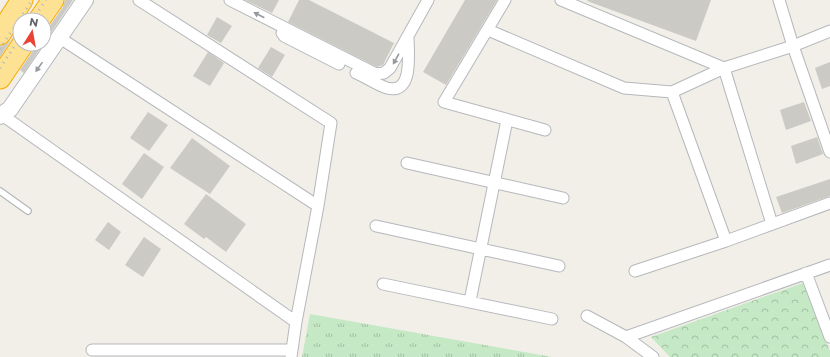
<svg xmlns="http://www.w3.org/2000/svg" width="830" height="357" font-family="Montserrat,sans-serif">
	<defs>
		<pattern id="grass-tufts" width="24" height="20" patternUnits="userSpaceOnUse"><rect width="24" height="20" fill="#c5e8c5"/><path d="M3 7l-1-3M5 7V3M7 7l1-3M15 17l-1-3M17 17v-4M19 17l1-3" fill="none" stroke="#a3c0a4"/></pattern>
		<pattern id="park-crowns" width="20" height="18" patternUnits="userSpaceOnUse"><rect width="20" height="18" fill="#c5e8c5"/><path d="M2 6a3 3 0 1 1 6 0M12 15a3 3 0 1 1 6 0" fill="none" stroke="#a3c0a4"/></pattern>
	</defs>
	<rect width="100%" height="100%" fill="#f1efe8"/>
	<!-- grass -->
	<path fill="url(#grass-tufts)" d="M310 314 552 357H302Z"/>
	<!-- park -->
	<path fill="url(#park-crowns)" d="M803 283 830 351V357H670L651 337Z"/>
	<!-- building -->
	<path fill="#cccac5" d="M65 0H73L44 43V31L49 27 63 7Z
		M245 0H279L272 13Z
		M299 0H309L394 43 383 65 377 67 288 22Z
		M465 0H497L446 85 423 72Z
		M588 0H711L696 41 587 1Z
		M217 17 232 26 221 43 207 35Z
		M20 25V33L13 37 0 57V46L6 44 10 41Z
		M35 44H43L24 73 20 70 33 51Z
		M271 47 285 55 272 77 258 68Z
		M208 52 224 63 210 86 193 76Z
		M830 62V86L822 89 815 68Z
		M804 102 811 121 786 130 780 110Z
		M148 112 168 125 149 151 130 138Z
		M817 137 823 154 796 164 791 146Z
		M192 138 230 166 210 194 170 168Z
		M144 153 164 167 142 199 122 184Z
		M830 179V196L782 213 776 197Z
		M206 194 246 224 226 252 206 237 204 239 184 224Z
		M108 222 121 232 109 250 95 240Z
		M144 237 161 249 143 277 125 265Z"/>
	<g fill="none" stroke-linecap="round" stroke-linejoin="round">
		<defs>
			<path id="lane" d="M0 191 28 211"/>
			<path id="street" d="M139 0 331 123 318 206 296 322 291 357
				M230 0 376 74 384 73 390 68 428 0
				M505 0 444 102 545 130
				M561 0 724 68 772 224
				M779 0 793 46 830 152
				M488 30 624 88 672 92 724 68 793 46 830 31
				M282 33 284 36 339 64
				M60 38 318 206
				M356 73C366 77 377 85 387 88 414 95 408 53 408 37
				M672 92 726 241
				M2 115 296 322
				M407 163 563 198
				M376 226 559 266
				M635 271 726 241 830 203
				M806 273 830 337
				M383 284 552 319
				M470 301 507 120
				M587 316 626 337 653 357
				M626 337 830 265
				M92 350H292"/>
			<path id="secondary" d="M0 116 10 109 85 0"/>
			<path id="highway" d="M39 20 53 0
				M0 34 22 0
				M0 78 23 44"/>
		</defs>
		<!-- lane casing -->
		<use href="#lane" stroke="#b5b8bc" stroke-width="8"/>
		<!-- street casing -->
		<use href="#street" stroke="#b5b8bc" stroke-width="13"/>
		<!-- secondary casing -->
		<use href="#secondary" stroke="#b6babf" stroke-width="18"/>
		<!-- highway casing -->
		<use href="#highway" stroke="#f9ab00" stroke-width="23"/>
		<!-- lane -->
		<use href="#lane" stroke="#fff" stroke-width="5.5"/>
		<!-- street -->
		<use href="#street" stroke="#fff" stroke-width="11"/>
		<!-- secondary -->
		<use href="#secondary" stroke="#fff" stroke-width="16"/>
		<!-- highway -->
		<use href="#highway" stroke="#fde293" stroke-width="21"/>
		<!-- rail -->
		<path stroke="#b6b7b8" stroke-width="3" stroke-dasharray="1 5" stroke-linecap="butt" d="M32 20 46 0
			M0 49 32 0
			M0 68 20 38"/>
	</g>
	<!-- one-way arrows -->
	<defs><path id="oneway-solid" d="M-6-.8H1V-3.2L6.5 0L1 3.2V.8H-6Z"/></defs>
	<g fill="#979a9d">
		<use href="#oneway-solid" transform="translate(259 15) rotate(-153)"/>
		<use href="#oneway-solid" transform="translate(396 59) rotate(119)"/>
		<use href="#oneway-solid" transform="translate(39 67) rotate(125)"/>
	</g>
	<!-- north arrow -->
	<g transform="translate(32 32) rotate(11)"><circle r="19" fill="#ffffff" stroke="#bfc1c3"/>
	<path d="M0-3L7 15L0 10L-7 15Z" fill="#ea4335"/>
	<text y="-6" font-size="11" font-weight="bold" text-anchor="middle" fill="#5f6368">N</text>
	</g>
</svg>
